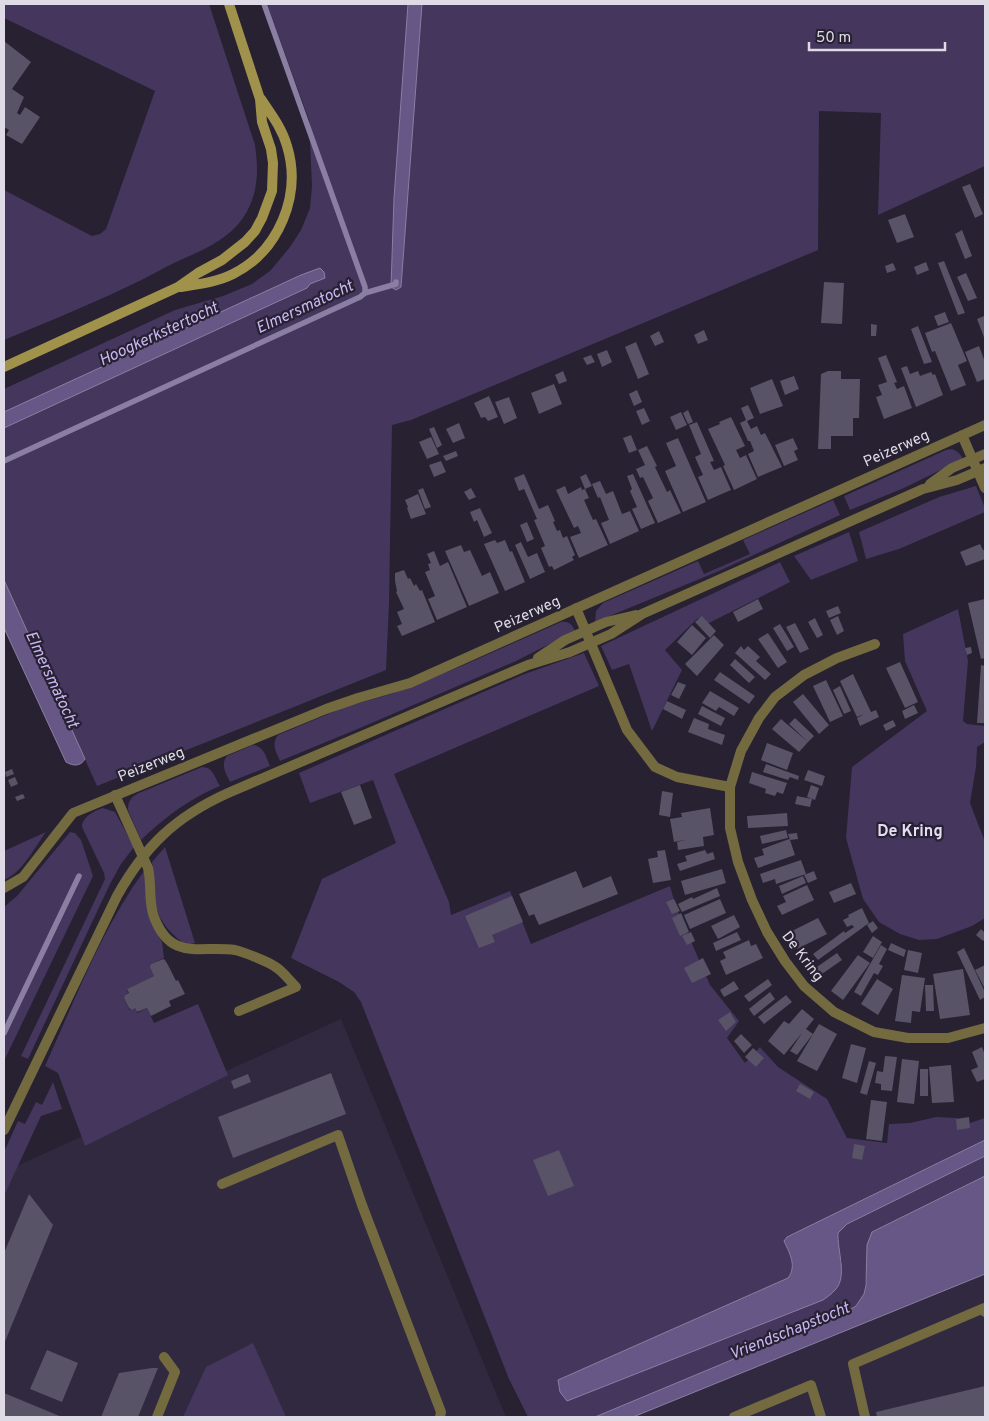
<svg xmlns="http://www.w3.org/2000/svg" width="989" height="1421" font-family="Overpass,sans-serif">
	<rect width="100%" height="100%" fill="#272132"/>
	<!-- built -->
	<path fill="#302940" d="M341 1019 506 1417H4V1180L8 1170Z
		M985 1274V1417H633Z"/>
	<!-- green -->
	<path fill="#44365d" d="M4 4H209L255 145C259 172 258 195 243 218 227 242 195 253 170 265 151 275 132 285 112 294 77 310 40 325 4 340V190L92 236 100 234 106 229 155 91 4 18Z
		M267 4H408L394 198 391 287 396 290 401 287 422 4H985V166L878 215 881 113 819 111 818 250 411 420 392 425 389 603 386 670 97 786 4 580V389L175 310 223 296 252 284 271 270 290 247 301 230 310 208 312 186 309 120Z
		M952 449C957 451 960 453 963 459L904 488 850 510 844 496 946 450Z
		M976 486 985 508V512L899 549 866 559 859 532 939 497Z
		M833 500 840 515 719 571 595 622 596 611 603 603 698 561 704 574 750 554 743 540Z
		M849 532 858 561 811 580 794 556Z
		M780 562 790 582 705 625 698 618 665 650 682 670 652 731 629 664 612 670 601 646Z
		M958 609 968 661 963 721 967 724 985 726V742L977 747 976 767 970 803 985 842V918L972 926 937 939 919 940 900 934 879 922 863 899 846 838 852 767 927 711 905 661 903 634Z
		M561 622C568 621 572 624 575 631L516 661 360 728 280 761C276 752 271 744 278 735L345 707 391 694 464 665Z
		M584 653 599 686 394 774 449 902 451 915 510 891 531 944 670 886 676 907 710 985 739 1021 727 1038 745 1063 760 1047 778 1067 827 1099 847 1138 887 1143 889 1124 910 1123 936 1117 956 1118 970 1123 985 1118V1140L787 1237 784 1241C790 1254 797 1266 788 1278L558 1381 842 1263 838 1244V1233L847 1224 985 1156V1176L872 1232 864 1294 856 1306 844 1313 595 1417H528L509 1379 361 1002 354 992 339 982 291 958 322 879 396 843 373 780 310 803 299 773 522 675Z
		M253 745C264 746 266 757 270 766L230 782C226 773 220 765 227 756Z
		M202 767C213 767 215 778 220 786 189 799 165 817 141 840L128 810C128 801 131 797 139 793Z
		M103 808 115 812 134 847 121 864 110 884 28 1059 21 1056 105 879 104 873 82 827C82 817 94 811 103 808Z
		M46 832C34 848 23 872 4 880V851Z
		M70 832 75 833 81 840 93 876 4 1061V907L17 896Z
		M165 847 195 943 186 945C171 934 157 920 155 901 153 888 154 875 152 862Z
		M144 871 149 914 152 925 162 942 164 958 151 964 154 976 127 989 128 993 125 995 124 998 129 1009 131 1010 135 1008 137 1013 147 1008 154 1023 198 1004 228 1075 85 1146 58 1073 45 1066C75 1000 101 930 144 871Z
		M53 1082 62 1109 41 1116 4 1196V1152L18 1121 25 1124 36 1102 42 1105Z
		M253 1343 286 1417H183L206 1367Z"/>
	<!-- water -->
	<path fill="#665786" stroke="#8a7fa3" d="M408 4H422L401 287 396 290 391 287 394 198Z
		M320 268 324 272 325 278 310 284 307 288 4 428V412L301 275Z
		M4 580 85 759C80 767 73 766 66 762L4 628Z
		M985 1140V1156L847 1224 838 1233C837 1250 848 1277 835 1290 832 1294 827 1297 823 1300L567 1401 560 1392 558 1380 788 1278C797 1266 790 1254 784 1241L787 1237Z
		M985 1176V1274L633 1417H595L844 1313 856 1306 864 1294 866 1285 867 1245 872 1232Z"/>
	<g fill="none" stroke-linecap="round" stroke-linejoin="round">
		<!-- stream -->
		<path stroke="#8a7fa3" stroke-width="5.5" d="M365 293 396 284V282
			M4 461 360 297 365 293V287L264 4
			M4 1033 79 876"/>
	</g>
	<!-- building -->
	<path fill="#585366" d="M4 41 31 62 12 89 24 97 17 113 20 115 25 107 40 117 22 144 6 135 9 130 4 127Z
		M970 184 983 214 975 218 962 187Z
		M905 214 914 237 897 243 888 220Z
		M962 230 972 256 965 259 955 234Z
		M944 261 965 313 958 315 938 263Z
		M926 262 929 270 917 275 914 267Z
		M893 263 896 270 887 273 885 266Z
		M966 273 977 298 968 301 957 277Z
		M824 282 844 283 842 324 821 323Z
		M945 312 949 322 938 326 934 316Z
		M984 316 985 319V340L977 319Z
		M951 323 967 361 958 365 966 385 951 391 935 351 932 352 925 333Z
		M871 324 877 325 876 336H871Z
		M918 326 932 362 924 364 911 329Z
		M704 330 708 340 698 344 694 335Z
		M659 331 664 342 655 346 650 336Z
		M636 342 649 374 638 379 625 347Z
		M979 346 985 362V379L977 382 965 352Z
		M607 350 612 362 602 367 597 354Z
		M591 355 595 362 587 365 583 358Z
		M886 355 897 382 894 383 897 389 904 386 912 408 884 419 876 397 882 395 878 385 887 382 878 358Z
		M907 366 910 374 918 371 920 376 931 372 933 375 935 374 943 395 916 407 901 368Z
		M563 371 567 381 559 384 555 375Z
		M828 371H841V379H860L859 418H853V436H831V449H818L821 374Z
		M794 376 799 389 785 395 780 381Z
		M772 379 783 406 760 414 750 388Z
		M554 384 562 404 539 414 531 393Z
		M637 390 642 402 634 406 629 394Z
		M489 396 498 417 488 421 485 417 481 418 474 403Z
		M509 397 517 418 504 424 495 402Z
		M748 405 754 418 747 421 751 429 757 426 761 435 765 433 782 467 758 477 748 454 754 451 750 441H748L740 423 746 420 741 408Z
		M644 408 650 421 642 425 636 411Z
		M688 410 693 422 688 424 683 413Z
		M681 412 687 425 676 430 670 417Z
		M731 417 745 446 736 450 740 458 746 455 757 479 734 490 723 466 725 465 708 429 720 424 719 422Z
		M697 422 714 461 710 462 714 470 721 467 731 490 708 500 698 477 703 475 695 457 701 454 689 425Z
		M459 423 465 438 453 443 446 429Z
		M434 427 442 445 437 448 429 429Z
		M631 435 637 450 629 453 623 438Z
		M431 437 439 454 427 459 419 442Z
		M678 438 706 502 683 512 665 471 676 466 666 443Z
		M793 438 798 449 794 451 798 460 784 466 775 445Z
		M647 446 657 466 655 467 667 492 670 490 681 513 658 523 648 501 653 498 643 477 640 478 636 469 645 465 638 450Z
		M456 451 458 456 446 461 443 456Z
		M441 461 446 472 434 477 429 465Z
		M524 474 539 509 548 505 555 521 553 522 557 531 560 530 563 538 567 536 575 555 572 557 574 560 554 570 552 566 549 567 541 548 545 546 534 520 537 519 524 489 519 491 514 478Z
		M586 474 592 486 585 489 580 477Z
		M633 474 655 523 641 529 632 509 637 507 630 491 632 489 627 476Z
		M600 481 606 494 613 491 622 514 630 511 639 531 610 544 601 523 609 520 600 497 598 498 592 484Z
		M565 486 568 494 581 487 582 490 585 489 589 498 584 500 593 520 596 519 608 545 579 558 570 537 581 533 578 526 574 528 556 490Z
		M423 488 431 507 425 509 418 490Z
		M471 488 476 497 469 500 464 492Z
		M418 494 426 514 411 519 407 508 408 507 405 500Z
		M480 508 492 533 484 537 477 520 474 522 470 512Z
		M527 522 534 539 527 542 520 525Z
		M495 540 497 543 505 540 510 552 512 551 525 582 505 591 484 544Z
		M521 542 528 557 537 553 545 572 530 579 515 545Z
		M980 544 983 550H985V559L966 566 960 552Z
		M461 545 464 552 470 550 482 576 490 572 499 593 469 606 445 551Z
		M434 551 440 566 448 562 467 607 437 620 428 599 435 596 425 572 430 570 428 564 431 563 427 554Z
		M404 570 408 579 410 578 414 586 416 584 420 591 422 590 435 622 402 636 397 626 402 624 397 612 404 609 396 592 397 591 395 581V573Z
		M758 599 763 609 738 622 733 612Z
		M985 599V658L981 659 968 603Z
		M838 606 841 613 829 618 826 611Z
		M702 616 716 631 710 638 695 622Z
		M838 616 844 631 837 635 830 620Z
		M815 618 823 635 817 638 808 622Z
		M795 623 809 649 800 653 786 627Z
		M780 624 794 647 787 651 773 628Z
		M692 625 706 638 692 655 677 642Z
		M768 633 787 662 778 668 758 639Z
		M714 635 724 645 697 676 685 664Z
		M741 646 744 650 748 646 760 657 756 661 771 674 765 680 735 653Z
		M971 647 972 653 967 655 965 648Z
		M735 659 755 677 749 683 730 665Z
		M900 662 918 702 905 708 886 668Z
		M981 665 985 666V723H977Z
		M720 672 755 696 749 704 714 680Z
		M853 674 871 712 876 710 879 717 860 726 857 718 864 714 857 717 840 681Z
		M826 680 843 716 830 722 813 686Z
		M678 682 686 685 679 699 671 695Z
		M840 686 851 711 844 714 833 690Z
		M710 691 739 708 734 716 719 707 716 711 702 703Z
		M803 694 829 725 819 734 793 702Z
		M667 701 686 710 682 719 663 709Z
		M914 705 918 713 905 719 902 711Z
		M702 706 725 718 721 726 698 714Z
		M694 718 709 724 708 729 725 735 722 745 688 732Z
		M795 718 814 736 808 742 789 724Z
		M781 719 808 742 799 752 772 729Z
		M893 720 896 726 886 731 883 725Z
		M767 743 793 753 787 770 761 760Z
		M766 764 799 776 798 780 790 777 788 780 763 772Z
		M12 769 14 774 6 777 5 772Z
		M808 770 825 776 822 786 804 780Z
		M752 772 787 783 783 794 777 792 775 796 765 793 766 789 749 783Z
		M15 777 18 784 11 787 8 780Z
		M360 785 372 818 354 825 341 792Z
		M811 785 819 788 815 800 807 797Z
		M662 791 673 793 670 817 659 815Z
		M23 794 25 798 17 801 15 797Z
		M797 796 812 799 810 807 795 804Z
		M710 808 714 835 703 837 704 846 678 850 677 842 685 840 674 842 670 819 682 817 681 813Z
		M787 813 788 826 748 828 747 816Z
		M786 830 788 838 762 844 760 836Z
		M797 833 798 839 790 840 795 855 758 868 754 858 764 855 762 849 789 839 790 840 788 834Z
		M665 850 671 880 653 883 648 859 658 857 657 851Z
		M705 850 707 854 713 852 715 859 680 871 677 864 687 861 685 856Z
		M801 860 806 874 776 884 775 879 763 883 760 874Z
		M722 869 726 883 685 895 681 881Z
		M576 871 583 888 611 876 618 894 539 925 534 914 529 916 519 894Z
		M814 871 817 879 808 883 804 875Z
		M803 876 806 883 782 894 779 886Z
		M851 883 856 894 834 903 829 892Z
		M807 885 814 900 782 915 777 906 786 902 783 896Z
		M717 888 720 896 682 912 678 904 692 897 693 899Z
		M512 896 523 922 492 935 495 942 479 948 465 916Z
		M674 899 680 911 672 914 666 902Z
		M720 899 726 913 690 929 684 915Z
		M862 908 869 923 818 960 813 954 844 931 845 933 854 927 852 925 847 927 843 920 849 917 848 915Z
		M681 913 689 932 680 936 672 918Z
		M734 915 740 927 718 939 711 926Z
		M818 918 827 934 797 949 788 933Z
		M873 921 878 928 872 933 867 925Z
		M981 929 985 933V939L983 941 976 935Z
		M691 932 695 941 687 945 682 936Z
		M737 932 741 940 716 951 713 943Z
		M873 936 882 942 873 958 863 952Z
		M749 940 751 946 756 944 763 958 726 975 720 961 726 958 723 952Z
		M891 943 906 950 904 957 888 950Z
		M881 945 887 949 879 964 883 966 878 975 874 973 861 996 854 992Z
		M964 948 985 992V997L980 1000 957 952Z
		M908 950 922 953 918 973 904 970Z
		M837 953 842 960 819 976 814 969Z
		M858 955 870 963 843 1000 831 991Z
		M703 958 711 974 692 983 684 968Z
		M163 959 165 960 168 965 176 981 178 980 185 994 169 1001 171 1006 151 1016 147 1008 137 1012 135 1008 132 1010 129 1008 124 998 125 995 129 993 127 989 154 976 150 967 151 964Z
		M985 965V989L975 970Z
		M963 969 970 1015 940 1019 933 974Z
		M902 975 925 978 920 1012 912 1011 911 1023 895 1021Z
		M768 979 772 985 749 1002 744 996Z
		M877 979 893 989 878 1015 861 1004Z
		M734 981 739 989 724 997 720 990Z
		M925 985H933L934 1011H926Z
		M770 992 775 999 754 1016 749 1009Z
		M786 995 792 1002 764 1024 758 1017Z
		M802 1009 814 1019 806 1029 813 1034 797 1055 790 1051 802 1033 784 1055 768 1041 784 1021 789 1024Z
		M730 1012 736 1022 726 1031 718 1020Z
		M819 1024 837 1034 817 1071 797 1061Z
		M741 1034 752 1045 744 1053 734 1041Z
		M851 1044 866 1048 857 1083 842 1078Z
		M982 1047 985 1055V1079L977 1082 971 1070 978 1067 972 1052Z
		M753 1048 764 1058 756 1067 745 1057Z
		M885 1056 897 1057 892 1091 881 1090V1084L875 1083 877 1071 883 1072Z
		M902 1059 919 1061 914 1104 897 1102Z
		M869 1061 876 1063 867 1095 860 1093Z
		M951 1065 954 1102 932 1103 929 1067Z
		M920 1069H928V1096H920Z
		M331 1073 346 1114 233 1158 218 1117Z
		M248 1074 251 1082 234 1089 231 1081Z
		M800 1084 814 1092 810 1099 796 1091Z
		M871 1100 887 1102 882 1141 866 1139Z
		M969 1117 970 1128 957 1130 956 1119Z
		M854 1144 865 1146 862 1160 852 1158Z
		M559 1150 574 1186 548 1196 533 1160Z
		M29 1194 53 1225 4 1344V1253Z
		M47 1350 78 1363 62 1402 30 1389Z
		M152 1368H158L138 1417H101L119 1373Z
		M985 1386V1417H877L876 1412Z
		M4 1393 62 1417H4Z"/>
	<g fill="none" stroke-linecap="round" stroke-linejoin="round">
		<!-- lane -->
		<path stroke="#736a3f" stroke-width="10" d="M930 484 952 468 985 454
			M538 658 565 640 606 622 636 615
			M115 795 148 868C152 885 148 901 154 917 171 962 200 945 235 950 243 952 267 961 274 966 282 970 289 980 296 987L239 1011
			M4 1130 117 896C145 846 175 817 228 793L528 665 570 652 611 634 642 614 923 489 957 480 985 468
			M222 1184 338 1135 362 1205 441 1412 440 1417
			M157 1417 175 1372 164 1357
			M734 1417 811 1385 821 1417
			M865 1417 853 1364 984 1308 985 1312"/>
		<!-- street -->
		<path stroke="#736a3f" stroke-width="10" d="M962 435 985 488
			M576 608 627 730 655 767 677 777 730 787
			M875 644 837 658 804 675 775 697 759 718 741 751 730 787V828L738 862 752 900 767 932 785 961 804 986 834 1012 874 1032 908 1038H948L985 1028
			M4 888 23 877 73 813 326 709 358 698 410 683 985 425"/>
		<!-- secondary -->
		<path stroke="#a0914b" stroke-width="10" d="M181 287C199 284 217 282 233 274 279 251 302 195 287 146 282 128 271 114 261 99
			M4 367 178 287 198 273 222 260 245 242 255 231 262 218 272 191 273 163 271 149 262 122 260 99 229 4"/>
	</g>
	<g text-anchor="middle" stroke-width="4.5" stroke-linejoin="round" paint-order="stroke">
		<!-- street labels -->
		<g font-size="15" fill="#dedbe7" stroke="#272132">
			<text transform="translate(896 448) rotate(-24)" y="5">Peizerweg</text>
			<text transform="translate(527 614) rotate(-24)" y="5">Peizerweg</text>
			<text transform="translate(151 764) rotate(-22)" y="5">Peizerweg</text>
			<text transform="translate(803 956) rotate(53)" y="5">De Kring</text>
		</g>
		<!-- water labels -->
		<g font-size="16" font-style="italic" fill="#cab8f4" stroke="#272132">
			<text transform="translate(304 306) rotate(-25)" y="6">Elmersmatocht</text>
			<text transform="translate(158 333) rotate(-25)" y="6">Hoogkerkstertocht</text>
			<text transform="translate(53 679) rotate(65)" y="6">Elmersmatocht</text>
			<text transform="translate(789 1330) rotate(-22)" y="6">Vriendschapstocht</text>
		</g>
		<!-- neighbourhood labels -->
		<g font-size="16" font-weight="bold" fill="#e4def5" stroke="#272132">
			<text x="910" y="836">De Kring</text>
		</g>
	</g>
	<!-- border -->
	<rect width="989" height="1421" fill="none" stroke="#dedbe7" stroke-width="10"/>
	<!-- scale -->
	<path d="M809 42v8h136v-8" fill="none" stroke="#dedbe7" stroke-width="2.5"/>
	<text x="816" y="42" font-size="15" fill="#dedbe7" stroke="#272132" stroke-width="4" paint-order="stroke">50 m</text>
</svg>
